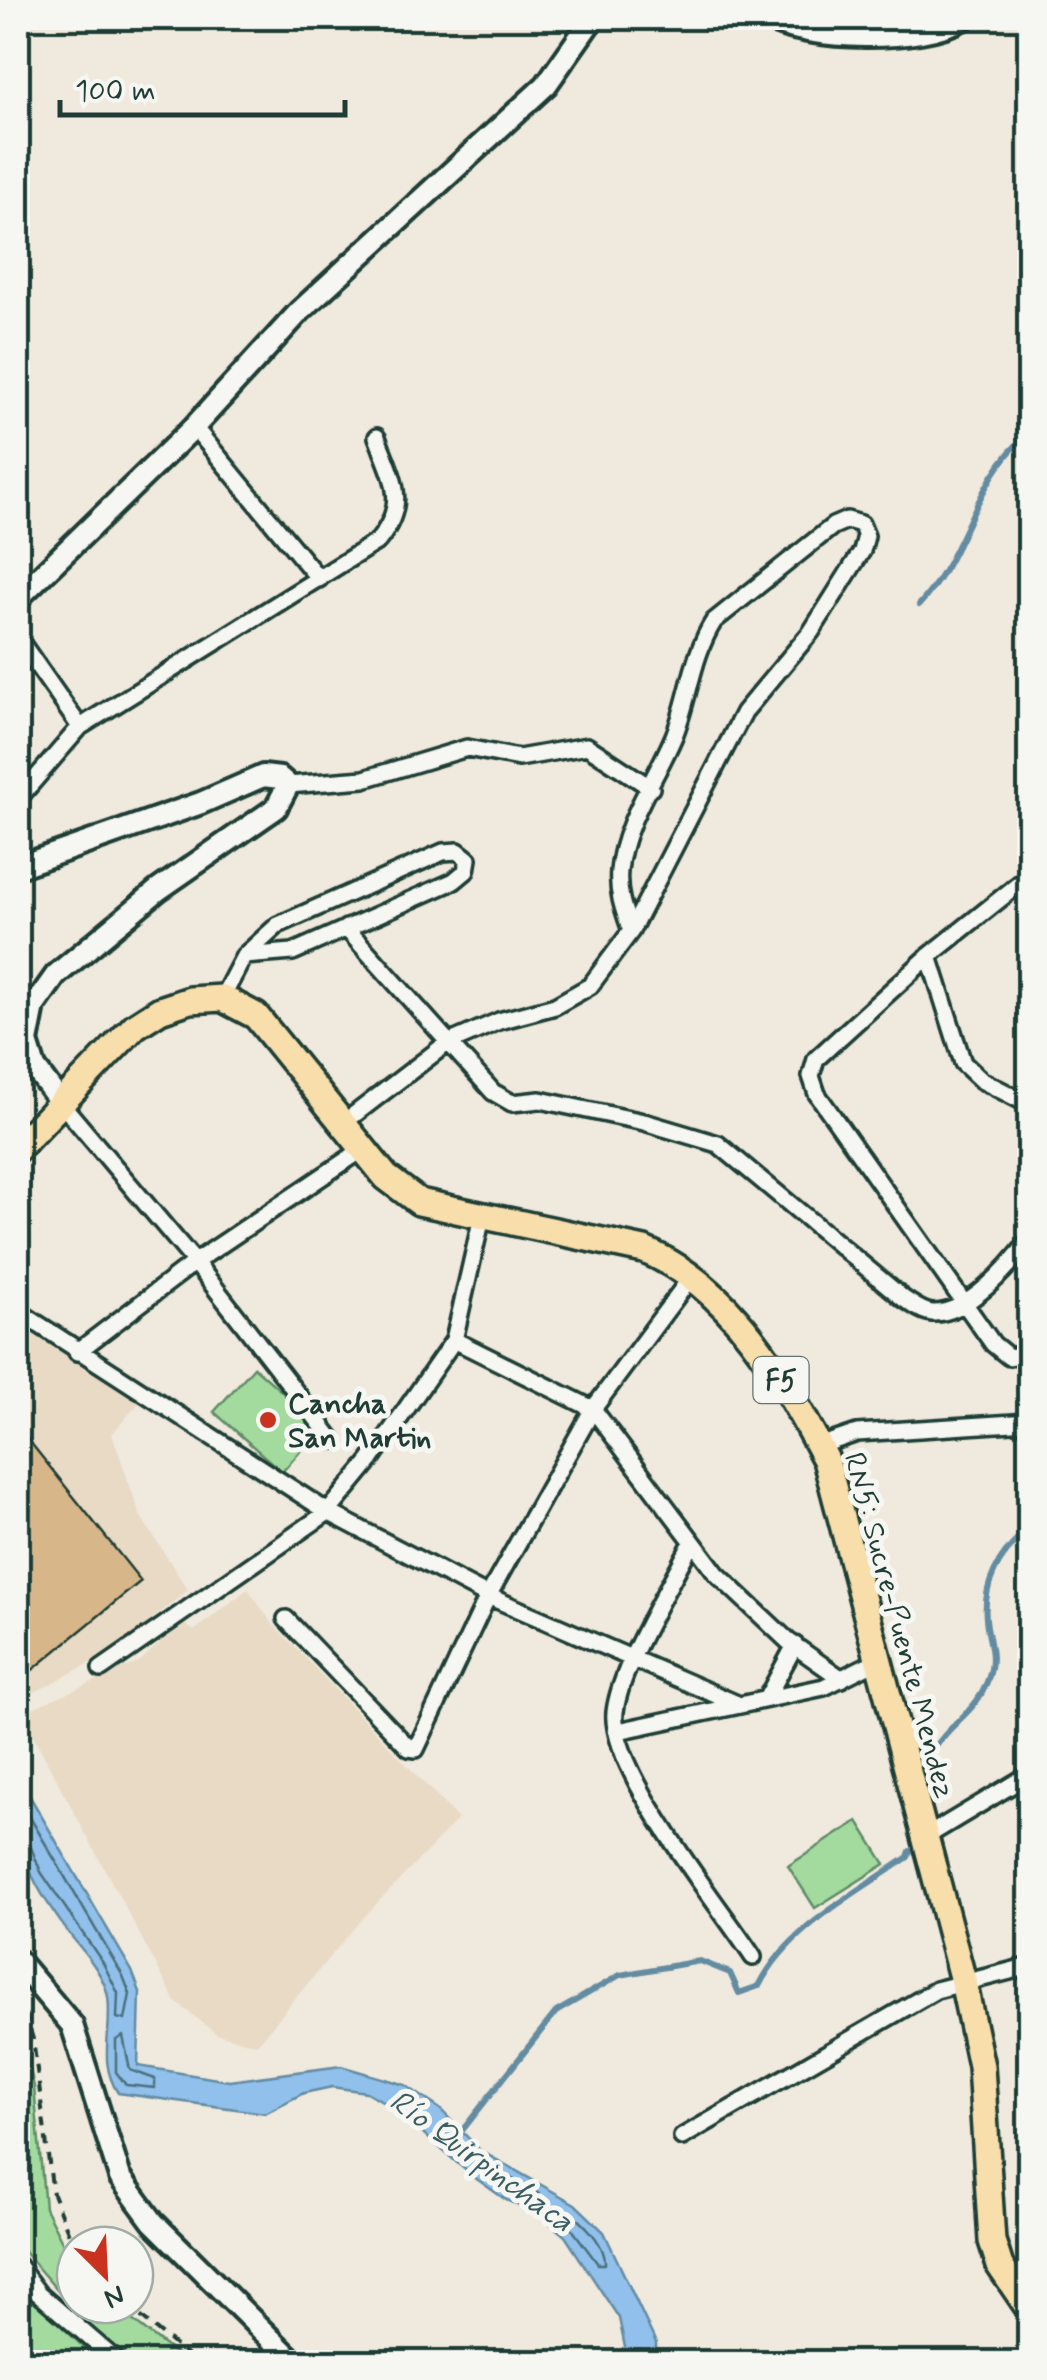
<svg xmlns="http://www.w3.org/2000/svg" width="1047" height="2380" font-family="Mynerve,sans-serif">
	<rect width="100%" height="100%" fill="#f0e9dd"/>
	<filter id="ink" filterUnits="userSpaceOnUse"><feTurbulence type="fractalNoise" baseFrequency=".01" numOctaves="2"/><feDisplacementMap in="SourceGraphic" scale="20" xChannelSelector="R" yChannelSelector="G"/><feConvolveMatrix kernelMatrix="1 2 1 2 8 2 1 2 1" color-interpolation-filters="sRGB"/></filter>
	<g filter="url(#ink)">
		<!-- built -->
		<path fill="#e8dac4" d="M18 1324 141 1400 112 1434 140 1515 188 1590 111 1652 18 1701Z
			M248 1589 271 1622 458 1819 359 1922 257 2044 217 2034 176 2002 21 1713 139 1662 183 1623 194 1631Z"/>
		<!-- green -->
		<path fill="#a3da9e" stroke="#618c69" stroke-width="2.5" d="M254 1367 322 1427 282 1472 214 1412Z
			M858 1821 885 1864 815 1908 788 1866Z
			M18 2014 34 2087 45 2208 75 2267V2305H113L186 2362H134L91 2329 18 2245Z
			M18 2284 99 2362H18Z"/>
		<!-- water -->
		<path fill="#90c0eb" stroke="#638ca2" stroke-width="2.5" d="M18 1776 132 1971 140 1992 138 2066 229 2081 341 2066 405 2085 440 2109 481 2151 575 2204 604 2232 656 2343V2362H628L619 2318 565 2236 541 2216 506 2200 471 2175 393 2107 366 2092 332 2087 304 2093 265 2113 118 2093C97 2061 113 2032 108 1997 104 1973 82 1950 68 1932 23 1871 17 1850 18 1776Z"/>
		<g fill="none" stroke-linecap="round" stroke-linejoin="round">
			<!-- shore -->
			<path stroke="#4c717d" stroke-width="2.5" d="M18 1797 123 1976 130 1994 125 2020 117 2018 118 1993 103 1963 41 1872 30 1845 18 1840
				M123 2036 130 2070 155 2079V2088L126 2085 116 2072V2040Z
				M500 2172 539 2194 540 2201 534 2202 495 2181 494 2174Z
				M555 2206C576 2211 606 2243 605 2264H598L572 2229 554 2214Z"/>
			<!-- stream -->
			<path stroke="#638ca2" stroke-width="6" d="M919 605C967 553 973 479 1030 432
				M925 1789C928 1776 929 1756 937 1745 953 1721 978 1710 988 1679 997 1656 988 1641 986 1619 983 1586 997 1559 1020 1537H1030
				M457 2137 556 2012 620 1975 700 1961 730 1973 739 1993 759 1986C788 1928 855 1894 908 1857L910 1851"/>
		</g>
		<!-- building -->
		<path fill="#d7b78a" stroke="#1f3d34" stroke-width="2.5" d="M18 1427 141 1581 24 1677 18 1669Z"/>
		<g fill="none" stroke-linecap="round" stroke-linejoin="round">
			<defs>
				<path id="service" d="M18 1078 35 1068"/>
				<path id="minor" d="M194 427 319 579
					M18 638 80 727
					M288 785 364 779 467 748 519 758 587 746 651 788
					M18 799 80 727 378 541C409 502 393 480 377 437
					M1030 875 929 956 963 1063 981 1080 1030 1105
					M346 928 493 1092 512 1103 540 1100 644 1122 718 1144 904 1299C912 1304 922 1312 932 1313 967 1315 1010 1266 1030 1239
					M929 956 816 1059 811 1076 817 1094 993 1344 1009 1357 1030 1353
					M222 998 244 956 278 925 443 852 458 851 468 859 466 871 454 881 293 952 244 956
					M61 1103 195 1262 333 1440
					M342 1124 446 1044 499 1021 555 1006 590 986 631 931 744 712 811 632 862 551 866 536 861 524 847 520 833 526 714 621C692 655 689 699 674 736 656 779 623 824 619 871 617 893 624 911 631 931
					M18 1311 328 1512 488 1596 737 1704
					M454 1340 593 1409 717 1574 788 1641 842 1679
					M77 1352 195 1262 363 1149
					M819 1446 857 1433 1030 1422
					M691 1544C670 1586 620 1667 615 1712 609 1769 719 1905 753 1957
					M286 1619 409 1748 416 1749 488 1596 593 1409 692 1276
					M101 1669 328 1512 370 1461 454 1340 482 1217
					M766 1699 795 1645
					M618 1731 824 1687 878 1660
					M922 1839 1030 1774
					M682 2137 936 1990 1030 1966
					M18 2266 38 2293 118 2362"/>
				<path id="tertiary" d="M766 18C808 41 922 43 964 18
					M18 598 194 427 300 311 546 85 593 18
					M18 867 201 803 263 776 280 778 288 785 276 808 158 890 56 975 34 1006 27 1042 35 1068 61 1103
					M18 1961 72 2025 120 2177 153 2222 294 2362"/>
				<path id="trunk" d="M18 1148 135 1026 160 1010 190 1000 222 998 256 1016 386 1177 419 1202 644 1250C731 1286 784 1380 826 1460L963 1981 981 2066 992 2241 1000 2266 1030 2310"/>
			</defs>
			<!-- service casing -->
			<use href="#service" stroke="#1f3d34" stroke-width="15"/>
			<!-- minor casing -->
			<use href="#minor" stroke="#1f3d34" stroke-width="22"/>
			<!-- tertiary casing -->
			<use href="#tertiary" stroke="#1f3d34" stroke-width="28"/>
			<!-- trunk casing -->
			<use href="#trunk" stroke="#1f3d34" stroke-width="32"/>
			<!-- path -->
			<path stroke="#1f3d34" stroke-width="4" stroke-dasharray="10 8" stroke-linecap="butt" d="M20 1996 33 2039 53 2194 75 2250
				M127 2305 195 2362"/>
			<!-- service -->
			<use href="#service" stroke="#f6f6f2" stroke-width="8"/>
			<!-- minor -->
			<use href="#minor" stroke="#f6f6f2" stroke-width="15"/>
			<!-- tertiary -->
			<use href="#tertiary" stroke="#f6f6f2" stroke-width="20"/>
			<!-- trunk -->
			<use href="#trunk" stroke="#f8deab" stroke-width="25"/>
		</g>
	</g>
	<!-- markers -->
	<circle fill="#c8321e" stroke="#f6f6f2" stroke-width="4" cx="268" cy="1420" r="10"/>
	<g text-anchor="middle" stroke-width="10" stroke-linejoin="round" paint-order="stroke">
		<!-- shield labels -->
		<rect fill="#f6f6f2" stroke="#60746d" stroke-width="2.5" x="753.5" y="1357" width="55" height="46" rx="8"/>
		<g font-size="28" font-weight="bold" fill="#1f3d34">
			<text x="781" y="1390">F5</text>
		</g>
		<!-- poi labels -->
		<g font-size="30" font-weight="bold" fill="#1f3d34" stroke="#f6f6f2" text-anchor="start">
			<text x="288" y="1413">Cancha<tspan x="288" dy="34">San Martin</tspan></text>
		</g>
		<!-- street labels -->
		<g font-size="30" fill="#1f3d34" stroke="#f6f6f2">
			<text transform="translate(900 1625) rotate(75)" y="10">RN5: Sucre-Puente Mendez</text>
		</g>
		<!-- water labels -->
		<g font-size="32" font-style="italic" fill="#3b5e62" stroke="#f6f6f2">
			<text transform="translate(482 2160) rotate(36)" y="11">Río Quirpinchaca</text>
		</g>
	</g>
	<!-- margin -->
	<rect width="1047" height="2380" fill="none" stroke="#f6f6f2" stroke-width="60"/>
	<rect x="30" y="30" width="987" height="2320" fill="none" stroke="#1f3d34" stroke-width="4" filter="url(#ink)"/>
	<!-- north arrow -->
	<g transform="translate(105 2275) rotate(156)"><circle r="48" fill="#f6f6f2" stroke="#a0aca6" stroke-width="2.5"/>
	<path d="M0-8L18 38L0 25L-18 38Z" fill="#c8321e"/>
	<text y="-15" font-size="28" font-weight="bold" text-anchor="middle" fill="#1f3d34">N</text>
	</g>
	<!-- scale -->
	<path d="M60 100v15h285v-15" fill="none" stroke="#1f3d34" stroke-width="5"/>
	<text x="75" y="100" font-size="30" fill="#1f3d34" stroke="#f6f6f2" stroke-width="8" paint-order="stroke">100 m</text>
</svg>
